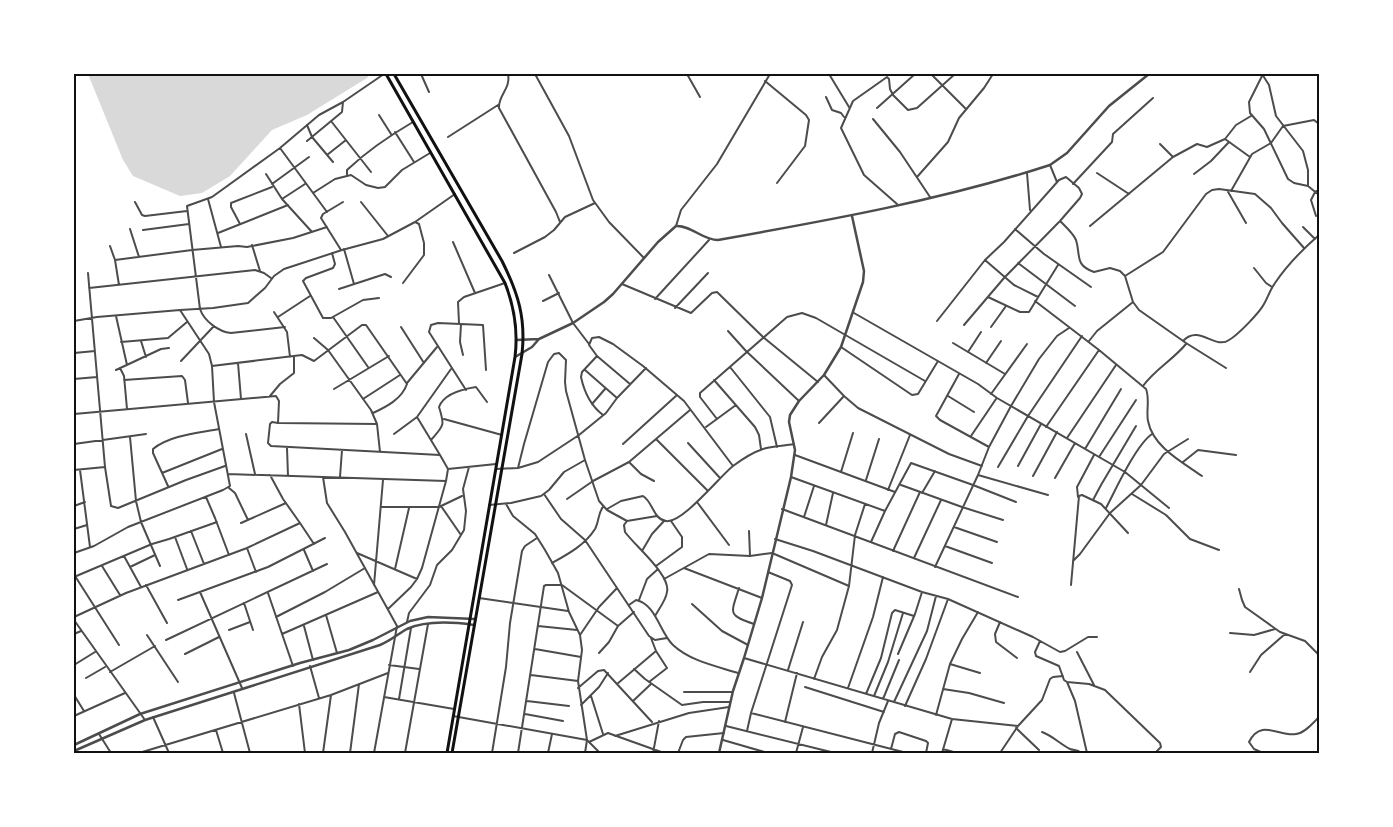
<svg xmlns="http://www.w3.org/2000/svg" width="1393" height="827" font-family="'Times New Roman',serif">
	<rect width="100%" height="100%" fill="#fff"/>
	<!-- water -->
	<path fill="#d9d9d9" d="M88 74H370L367 78 307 115 272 130 230 176 202 193 180 196 133 176 123 160Z"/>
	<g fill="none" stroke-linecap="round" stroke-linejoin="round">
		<!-- minor -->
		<path stroke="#4c4c4c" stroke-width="2" d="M421 74 429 92
			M508 74C511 89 498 95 499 108L556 212 560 222
			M535 74 569 136 593 200 609 222 644 258
			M687 74 700 97
			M829 74 849 107
			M931 74 966 109
			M1262 74 1269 85 1276 116 1303 151 1308 170V186
			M1263 74 1249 102 1250 113 1264 129 1288 179 1294 183 1308 186 1319 195
			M765 81 806 115 809 120 805 146 777 183
			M826 97 832 110 841 113 844 117
			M877 108 915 74
			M379 115 391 134
			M873 119 900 152 930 197
			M331 121 371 172
			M307 125 312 137 333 162
			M395 132 414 162
			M448 137 498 105
			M1225 139 1236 125 1251 116
			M307 141 342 112 343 102
			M1160 144 1172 156
			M280 148 327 212
			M327 155 346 140
			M1050 165 1057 182
			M1027 173 1030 210
			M1097 173 1129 194
			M266 174 282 199 312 232
			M1194 174 1211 161 1229 142
			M347 176V170C367 151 389 136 413 122
			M917 177 948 142 959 118 984 88 993 74
			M272 184 309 157
			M1073 184 1112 142 1113 134 1153 98
			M1227 190 1246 223
			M1231 191 1252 154 1271 143 1283 126 1314 120 1319 124
			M313 193 335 179 351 175 366 185 378 188 385 187 402 170 430 153
			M208 199 221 247
			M282 199 305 184
			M135 202 142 215 145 216 187 211
			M361 202 388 236
			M897 204 864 175 841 128 853 101 887 77 889 79 890 89 893 95 908 110 917 108 955 74
			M1316 216 1311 200 1315 192 1319 190
			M1060 221C1065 226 1073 233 1076 240 1081 255 1074 265 1094 272L1110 268 1120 271 1125 276 1133 302 1139 310 1186 343 1226 368
			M240 224 231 207V203L272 187
			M676 226 681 210 717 164 770 74
			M1090 226 1173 157 1197 144 1207 147 1225 139 1250 157
			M1303 227 1315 239
			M130 229 139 257
			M1015 229 1044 254 1091 287
			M143 230 189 224
			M218 233 288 205
			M453 242 475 293
			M252 245 260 271
			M110 246 115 260 119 285
			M344 249 354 284
			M341 250 321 218 323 214 343 202
			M332 253 335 264 333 268 306 278 303 281 323 318H331L363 300 379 298
			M514 253 545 237 554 230 565 217 595 203
			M115 260 192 250 238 246 247 247 293 238 327 227
			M985 260 1014 285 1038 297
			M1018 263 1075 306
			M1254 268 1266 283 1272 287
			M88 273 105 467 111 506 118 508 186 480 225 466
			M549 275 573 323 589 344
			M1125 276 1163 252 1206 194 1212 190 1219 189 1255 194 1271 208 1282 223 1304 248
			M403 283 424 255V243L419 224 415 222
			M622 284 691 313 712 293 717 292 763 337 818 382
			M89 288 255 270 264 273 271 278
			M339 289 385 274 391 277
			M988 297 1020 312H1029L1058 265
			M655 299 709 240
			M543 301 559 293
			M1035 301 1099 350
			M675 308 708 273
			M274 312 287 332 290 357
			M854 313 978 384 997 398 1125 472 1169 508
			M116 316 127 365
			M278 317 310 296
			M333 317 368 367
			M74 321 97 317 180 310
			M937 321 985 260 1004 242 1059 180 1066 177 1079 188 1082 194 1080 198 1060 221 1004 278 964 325
			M459 323 458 302 464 297 505 283
			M461 324 460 342 463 355
			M285 327 231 333C219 332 204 321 200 309L187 206 212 197 280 148 319 115 343 102 384 74
			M401 327 424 363
			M991 327 1006 306
			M728 331 746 351 799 401
			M314 338 328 350 371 410 377 424 380 452
			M141 341 146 357
			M1089 341 1097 331 1133 302
			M1183 341C1199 324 1215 350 1229 340 1238 335 1260 312 1264 304 1268 297 1270 290 1275 283 1287 265 1303 249 1319 235
			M121 342 168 338 187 322
			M953 343 1005 374
			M841 347 912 395 918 394 938 361
			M968 352 981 332
			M74 353 95 351
			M597 356 582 372 581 377C584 391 591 406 603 415
			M181 361 214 326
			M238 363 241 399
			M986 363 1001 341
			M212 366 302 355 314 361 362 325H366L407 384C402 399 386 407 373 413
			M730 367 770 417 777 447
			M120 368 124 376 127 409
			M116 370 161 349 169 348
			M585 370 617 398
			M959 374 936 416 940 420 989 447
			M824 375 844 396 858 408 949 454 982 466
			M74 379 97 377
			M124 380 182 376 185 380 188 403
			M714 380 755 427 759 435 761 449
			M407 383 437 347
			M630 384 597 356 589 345 592 338 599 337 613 344 643 366 684 401 733 466
			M1143 386C1155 369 1173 360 1186 344
			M334 389 389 356
			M466 390 429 332 431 325 438 323 483 325 486 370
			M991 394 1027 344
			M270 396 280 384 294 373V357
			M948 396 974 412
			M363 399 400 375
			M592 404 605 389
			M74 414 276 396 279 401 278 423 272 422 270 424 268 443 271 446 440 455 448 469
			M417 417 440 455
			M444 419 502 435
			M717 419 700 397V393L787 317 802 313 816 318 925 381
			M279 423 377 424
			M819 423 844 396
			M706 427 736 405
			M1046 427 1099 350 1146 389C1150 399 1146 411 1148 421 1153 447 1182 462 1202 476
			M246 434 255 474
			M394 434 417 417 451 369
			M971 436 996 399
			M130 437 136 501 141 522 160 566
			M1067 438 1116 365
			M431 440C444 425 445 426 439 407 444 393 463 389 476 387L487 402
			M657 440 708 491
			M688 443 720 478
			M74 444 146 434
			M623 444 677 395
			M287 448 288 476
			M1085 449 1121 389
			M795 455 895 492
			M1099 457 1136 400
			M629 462 641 474 654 481
			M1183 462 1198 450 1236 455
			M1018 466 1041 424
			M998 467 1028 416 1082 336
			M518 468 524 444 548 362 554 354 559 353 566 360 565 382 566 391 585 460 599 501 607 510 627 521 657 516
			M496 469 518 468 538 462 579 435 606 413 617 398 646 368
			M74 470 105 467
			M80 470 90 547
			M841 472 853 433
			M162 473 222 449
			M228 474 446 481 448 469 496 464
			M978 475 1048 495
			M1033 476 1057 432
			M323 477 327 503 345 532 397 626 374 753
			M340 477 342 450
			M791 477 885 511
			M1055 478 1075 443
			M866 480 879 439
			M901 485 962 507 1003 520
			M168 486 153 453V449C170 435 199 433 219 429
			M229 488 235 493 248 520
			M888 490 910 435
			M922 493 935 471
			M544 494 561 519 585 540 649 636 655 640 667 638
			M1132 494 1166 515 1190 539 1219 550
			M206 497 215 518 229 555
			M1078 497 1077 487 1094 455
			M567 499 593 481 629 462 690 410
			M1093 500 1101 485 1136 426
			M697 502 729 545
			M506 504 513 516 535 534 545 550 558 573 569 612 580 635 582 650 578 681 587 740 585 753
			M489 505 511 503 541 496 549 490 564 472 585 460
			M74 506 85 502
			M441 506 461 535
			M382 507H439L462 496
			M1106 508C1116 489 1136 445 1152 434
			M607 509 621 501 643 496C653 502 653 519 666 521 682 524 720 476 733 466 741 460 754 452 763 449 773 446 784 446 794 444
			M782 509 1018 597
			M804 517 814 486
			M627 521 624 525 625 532C635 546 671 575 667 592 666 600 659 609 655 616
			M241 523 286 503
			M300 523 314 544
			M826 525 833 493
			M954 527 997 542
			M74 529 87 525
			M191 531 204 564
			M749 531 750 556
			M175 537 187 569
			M775 539 813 551 922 592 948 599 1033 637 1060 652 1065 651 1088 637H1097
			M871 542 885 511 911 463 973 485 1016 502
			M945 546 992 563
			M247 548 256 572
			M304 550 313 571
			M642 551 652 534 664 521
			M893 551 920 492
			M74 553 94 546 128 527 223 490 230 486 214 402 212 366 209 354 180 310 213 308 248 303 265 288 274 276 284 269 342 250 383 239 415 222 455 194
			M357 553 417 579
			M124 556 141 587
			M914 558 941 500
			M1073 561 1080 554 1110 513 1141 485 1164 454 1188 439
			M552 563C568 554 585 545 595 529 599 522 598 513 603 507
			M102 566 120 595
			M656 566 682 547V537L671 521
			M130 567 155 555
			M935 567 978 475 989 447 1011 406 1039 359 1057 336 1069 328
			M684 568 762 598
			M395 569 409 508
			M75 576 119 645
			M74 577 152 544 169 539 217 522
			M664 579 709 554 750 556 772 553 849 586
			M146 585 167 623
			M374 585 383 480
			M1071 585 1079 496 1082 495 1101 504 1128 533
			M739 588C731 614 727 615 754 624
			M1239 589 1242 600 1245 607 1280 632 1305 641 1319 655
			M200 592 242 688
			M268 593 293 666
			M479 598 568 611
			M178 600 268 567 325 538
			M639 600 647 579 658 569
			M244 603 253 630
			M692 604 722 631 748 645
			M629 605 636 600C656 604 660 633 673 645 690 661 716 666 738 673
			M388 609 411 587 417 579 422 568 446 481
			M326 615 337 653
			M74 617 126 593 247 548 300 523 283 499 270 475
			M276 617 325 592 365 568
			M74 620 145 720
			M407 622 409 613 430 585 437 565 452 550 464 530 466 511 463 489 469 467
			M1000 622 995 634 996 642 1017 658
			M304 626 313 660
			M538 626 577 630
			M229 630 250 622
			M1230 633 1254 635 1275 629
			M74 634 81 631
			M282 634 378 592
			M147 635 178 682
			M580 635 599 607 617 588
			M166 640 327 564
			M1040 641 1035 652 1036 656 1059 666 1064 680 1067 682 1089 684 1105 690 1160 743 1161 747 1155 753
			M535 649 581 657
			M1077 652 1094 685
			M599 653 609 642 618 626 634 612
			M185 654 219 637
			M898 654 915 614 922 592
			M744 658 952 719 1018 726
			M950 664 980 673
			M74 665 95 652
			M389 665 419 669
			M310 666 319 698
			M634 669 645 679 682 705 703 702H730
			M788 670 803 622
			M110 672 155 646
			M1250 672 1261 655 1285 634
			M531 675 578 681
			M86 678 105 667
			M814 679 822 657 837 630 849 586 855 535 865 504
			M649 682 667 668 656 651 651 638
			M1067 682 1075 701 1087 753
			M617 684 656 651
			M805 687 884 712
			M578 688 598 671 604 670 652 722
			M848 688 873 617 883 577
			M943 689 969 693 1004 703
			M684 692H732
			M234 693 250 753
			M866 694 881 658 892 613 895 610 914 616
			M74 695 84 711
			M591 696 603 734
			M874 696 888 662 903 613
			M384 697 454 709
			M399 699 411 628
			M883 699 899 660
			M527 701 569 706
			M633 701 651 684
			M894 702 927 631 936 596
			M299 704 305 753
			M581 705 599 687 608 673
			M905 706 926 659 948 599
			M751 713 792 585 790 581 768 572
			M525 714 563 721
			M936 715 950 664 962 639 978 612
			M74 716 125 693
			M453 716 587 740 600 753
			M153 717 169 753
			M785 722 797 673
			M726 726 835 753
			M1016 728 1039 750
			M216 730 223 753
			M747 731 751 713 907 753
			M1042 732C1053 736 1060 744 1070 749 1075 751 1077 749 1081 753
			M99 734 111 753
			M615 736 689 713 729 707
			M723 740 768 753
			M589 742 608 733 664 753
			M74 747 76 753
			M891 749 895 734 899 732 926 741 928 743 926 753
			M943 749 957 753
			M139 753 331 695 388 673
			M217 753 222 752
			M323 753 331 695
			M350 753 359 684
			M405 753 428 624
			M492 753 506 667 510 623 522 551 525 546 537 538
			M518 753 544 586 546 585H562L618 626
			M548 753 552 734
			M653 753 659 721
			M678 753 683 740 686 737 724 733
			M796 753 803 727
			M872 753 879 723 888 701
			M942 753 952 719
			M1000 753 1018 726 1042 700 1050 679 1053 677 1063 676
			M1263 753 1254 749 1249 742C1261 718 1279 737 1296 734 1305 733 1313 723 1319 717"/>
		<!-- tertiary -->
		<path stroke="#4c4c4c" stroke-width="2.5" d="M516 340 539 339
			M515 357 532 347 539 339 573 323 604 302 613 294 658 242 676 226C691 225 702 240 718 240 830 220 942 200 1050 165L1067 153 1109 106 1149 74
			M74 745 140 714 300 663 349 650 373 640 410 621 428 617 475 619
			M74 751 145 720 380 645C390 641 398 634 407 629 427 620 453 622 474 625
			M719 753 733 691 744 658 762 598 791 477 795 450 789 422 790 415 799 401 824 375 841 347 863 282 864 271 852 216"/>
		<!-- primary -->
		<path stroke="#111" stroke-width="3" d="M386 74 505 283C514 306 518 333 515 357L447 753
			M394 74 502 261C518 293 526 318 522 354L452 753"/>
	</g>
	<!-- border -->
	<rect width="1393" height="827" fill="none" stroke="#ffffff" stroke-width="150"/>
	<rect x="75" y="75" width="1243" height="677" fill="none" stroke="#111" stroke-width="2"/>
</svg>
